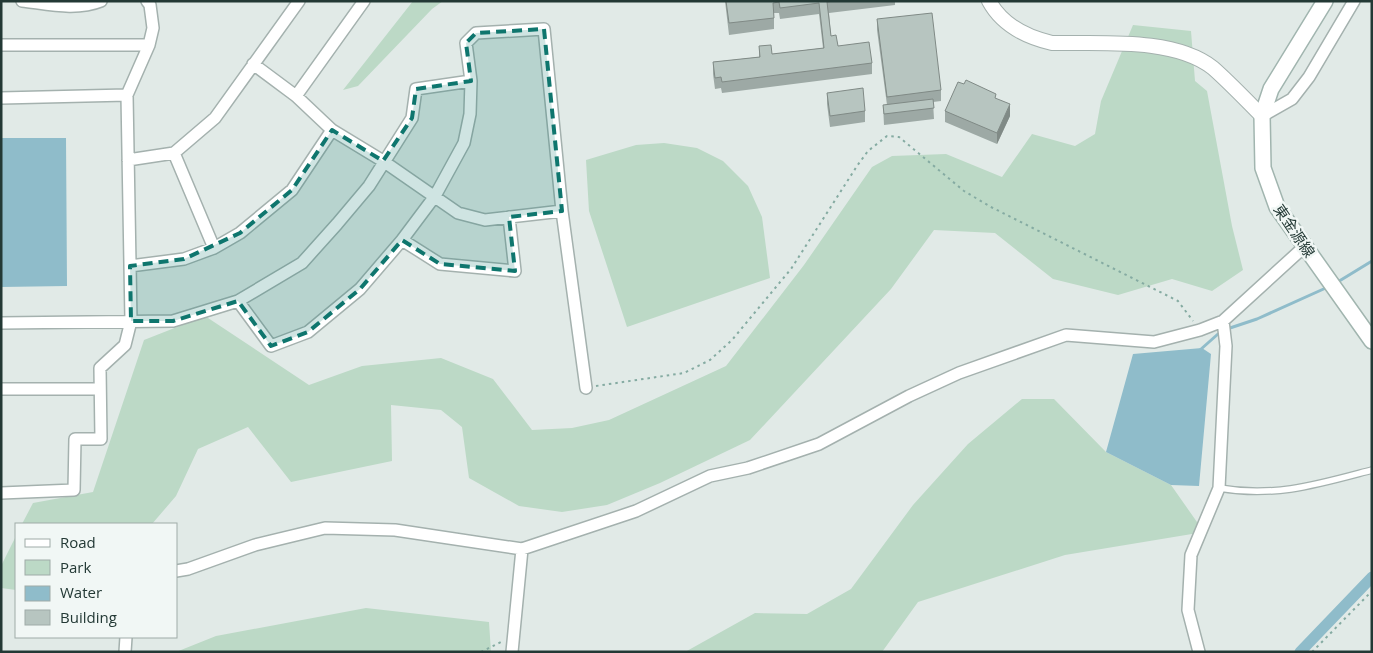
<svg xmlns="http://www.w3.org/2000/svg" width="1373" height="653" font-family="'Open Sans','Noto Sans JP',sans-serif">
	<rect width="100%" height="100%" fill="#e1eae7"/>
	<!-- green -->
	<path fill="#bcd9c6" d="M413 1H443L432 9 358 86 343 90Z
		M1133 25 1191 31 1195 81 1207 91 1232 226 1243 270 1212 291 1172 279 1118 295 1053 279 995 233 934 230 891 289 750 440 660 483 607 505 562 512 519 506 469 478 462 427 441 410 391 405 392 461 291 482 248 427 198 449 176 496 152 524H22L33 503 93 492 144 340 205 316 309 385 362 366 441 358 493 379 532 430 572 428 609 420 726 366 804 265 872 167 892 156 946 154 1002 177 1032 134 1075 146 1095 134 1101 101Z
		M664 143 697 148 723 161 748 186 762 217 770 278 627 327 589 211 586 160 636 145Z
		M1022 399H1054L1106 452 1171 485 1204 532 1065 555 918 602 882 652H685L755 613 807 614 851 589 913 505 968 444Z
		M16 536V590L1 588V566Z
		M366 608 489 622 491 652H176L216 636Z"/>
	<!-- water -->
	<path fill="#8fbcca" d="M1 138H66L67 286 1 287Z
		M1202 348 1211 354 1199 486 1171 485 1106 452 1133 354Z"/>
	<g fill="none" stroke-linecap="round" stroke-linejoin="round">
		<!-- stream -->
		<path stroke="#8fbcca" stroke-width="3" d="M1336 283 1372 261
			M1230 328 1257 319 1328 287
			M1200 350 1218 334"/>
		<!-- canal -->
		<path stroke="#8fbcca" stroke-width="11" d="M1300 652 1372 577"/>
		<defs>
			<path id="service" d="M1219 488C1275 498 1319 484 1372 470"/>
			<path id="minor" d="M22 1C48 4 76 11 101 1
				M1 45H149
				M253 64 296 96 332 130 383 161 458 213 485 220 562 211
				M296 96 364 1
				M1 98 127 95
				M1262 116 1292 99 1309 77 1354 1
				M174 153 214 248
				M128 160 174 153 215 118 299 1
				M402 240 440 264 515 271 509 217
				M130 266 184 259 214 248 240 233 292 190 332 130
				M238 301 271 346 308 332 360 289 402 240 435 196 464 143 470 114 471 81 466 43 476 33 544 29 562 211 586 388
				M1 323 173 321 238 301 302 263 337 224 369 186 412 118 416 89 471 81
				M1 389H99
				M1 493 74 490 75 439H101L100 368 125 345 131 321 127 95 149 45 153 28 150 5 147 1
				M176 571 188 569 255 545 325 528 395 530 522 549 636 511 710 476 748 468 819 444 909 396 959 373 1066 335 1154 342 1200 330 1223 321 1304 247
				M125 652 126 637
				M512 652 522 549
				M1199 652 1188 610 1191 555 1219 488 1226 346 1223 321"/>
			<path id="tertiary" d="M989 1C1002 25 1026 37 1052 43 1100 44 1174 37 1213 68 1230 83 1246 100 1262 116"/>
			<path id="secondary" d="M1325 1 1271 89 1262 116 1263 168 1277 207 1372 341"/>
		</defs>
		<!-- service casing -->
		<use href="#service" stroke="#a4b1ae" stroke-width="8"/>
		<!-- minor casing -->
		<use href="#minor" stroke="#a4b1ae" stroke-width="14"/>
		<!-- tertiary casing -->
		<use href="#tertiary" stroke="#a4b1ae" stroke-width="16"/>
		<!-- secondary casing -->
		<use href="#secondary" stroke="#a1b5af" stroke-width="18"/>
		<!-- path -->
		<path stroke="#85aba2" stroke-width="2" stroke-dasharray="2.5 4" stroke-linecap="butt" d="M596 386 684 373 710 360 732 340 791 269 857 166 868 151 887 136 899 137 964 191 991 207 1178 301 1193 321
			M481 652 503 641
			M1312 652 1372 591"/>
		<!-- service -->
		<use href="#service" stroke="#fff" stroke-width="5.5"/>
		<!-- minor -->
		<use href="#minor" stroke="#fff" stroke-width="11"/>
		<!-- tertiary -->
		<use href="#tertiary" stroke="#fff" stroke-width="14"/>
		<!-- secondary -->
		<use href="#secondary" stroke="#fff" stroke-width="15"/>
	</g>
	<!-- wall -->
	<path fill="#9da9a5" d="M725 1H895V5L829 13 831 36 838 46 872 63V74L722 93 721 88 715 89 713 74V62L759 57V46L772 54 823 48 819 14 780 19 779 13H774V29L729 35Z
		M877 19 941 90V101L933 102 934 119 884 125 883 105H887L877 30Z
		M964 84 996 99 1010 116 997 144 945 122V111Z
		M827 93 865 111V122L830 127 827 104Z"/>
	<!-- shaded-wall -->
	<path fill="#808a86" d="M1010 104V116L997 144V133Z"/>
	<!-- building -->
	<path fill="#b7c5c0" stroke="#808a86" d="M726 1H834L827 2 831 36 836 35 838 46 869 42 872 63 722 82 721 77 715 78 713 62 760 57 759 46 771 45 772 54 824 48 819 3 780 8 779 2 773 3 774 18 729 23Z
		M932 13 941 90 887 97 877 19Z
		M966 80 996 94 995 98 1010 104 997 133 945 111 958 82 964 84Z
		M863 88 865 111 830 116 827 93Z
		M933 99 934 108 884 114 883 105Z"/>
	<!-- marked area -->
	<path fill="#0f766e" fill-opacity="0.2" stroke="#0f766e" stroke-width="4" stroke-dasharray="10 6" stroke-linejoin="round" d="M544 29 562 211 509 217 515 271 440 264 402 240 360 289 308 332 271 346 238 301 173 321H131L130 266 184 259 240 233 292 190 332 130 383 161 412 118 416 89 471 81 466 43 476 33Z"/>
	<g text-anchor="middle" stroke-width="5" stroke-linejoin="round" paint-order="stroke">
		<!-- street labels -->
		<g font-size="15" fill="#233935" stroke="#f1f7f5">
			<text transform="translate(1294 231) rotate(56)" y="5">東金源線</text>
		</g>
	</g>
	<!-- border -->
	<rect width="1373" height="653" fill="none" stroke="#233935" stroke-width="5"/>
	<!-- legend -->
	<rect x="15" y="523" width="162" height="115" fill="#f1f7f5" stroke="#9faba8"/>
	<rect x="25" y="539" width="25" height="8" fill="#ffffff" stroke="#9faba8"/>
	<text x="60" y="548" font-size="15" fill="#233935">Road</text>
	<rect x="25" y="560" width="25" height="15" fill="#bcd9c6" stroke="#9faba8"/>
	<text x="60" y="573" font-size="15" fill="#233935">Park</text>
	<rect x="25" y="586" width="25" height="15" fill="#8fbcca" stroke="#9faba8"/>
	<text x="60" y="598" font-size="15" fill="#233935">Water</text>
	<rect x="25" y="610" width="25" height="15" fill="#b7c5c0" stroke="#9faba8"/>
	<text x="60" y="623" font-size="15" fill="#233935">Building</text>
</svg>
